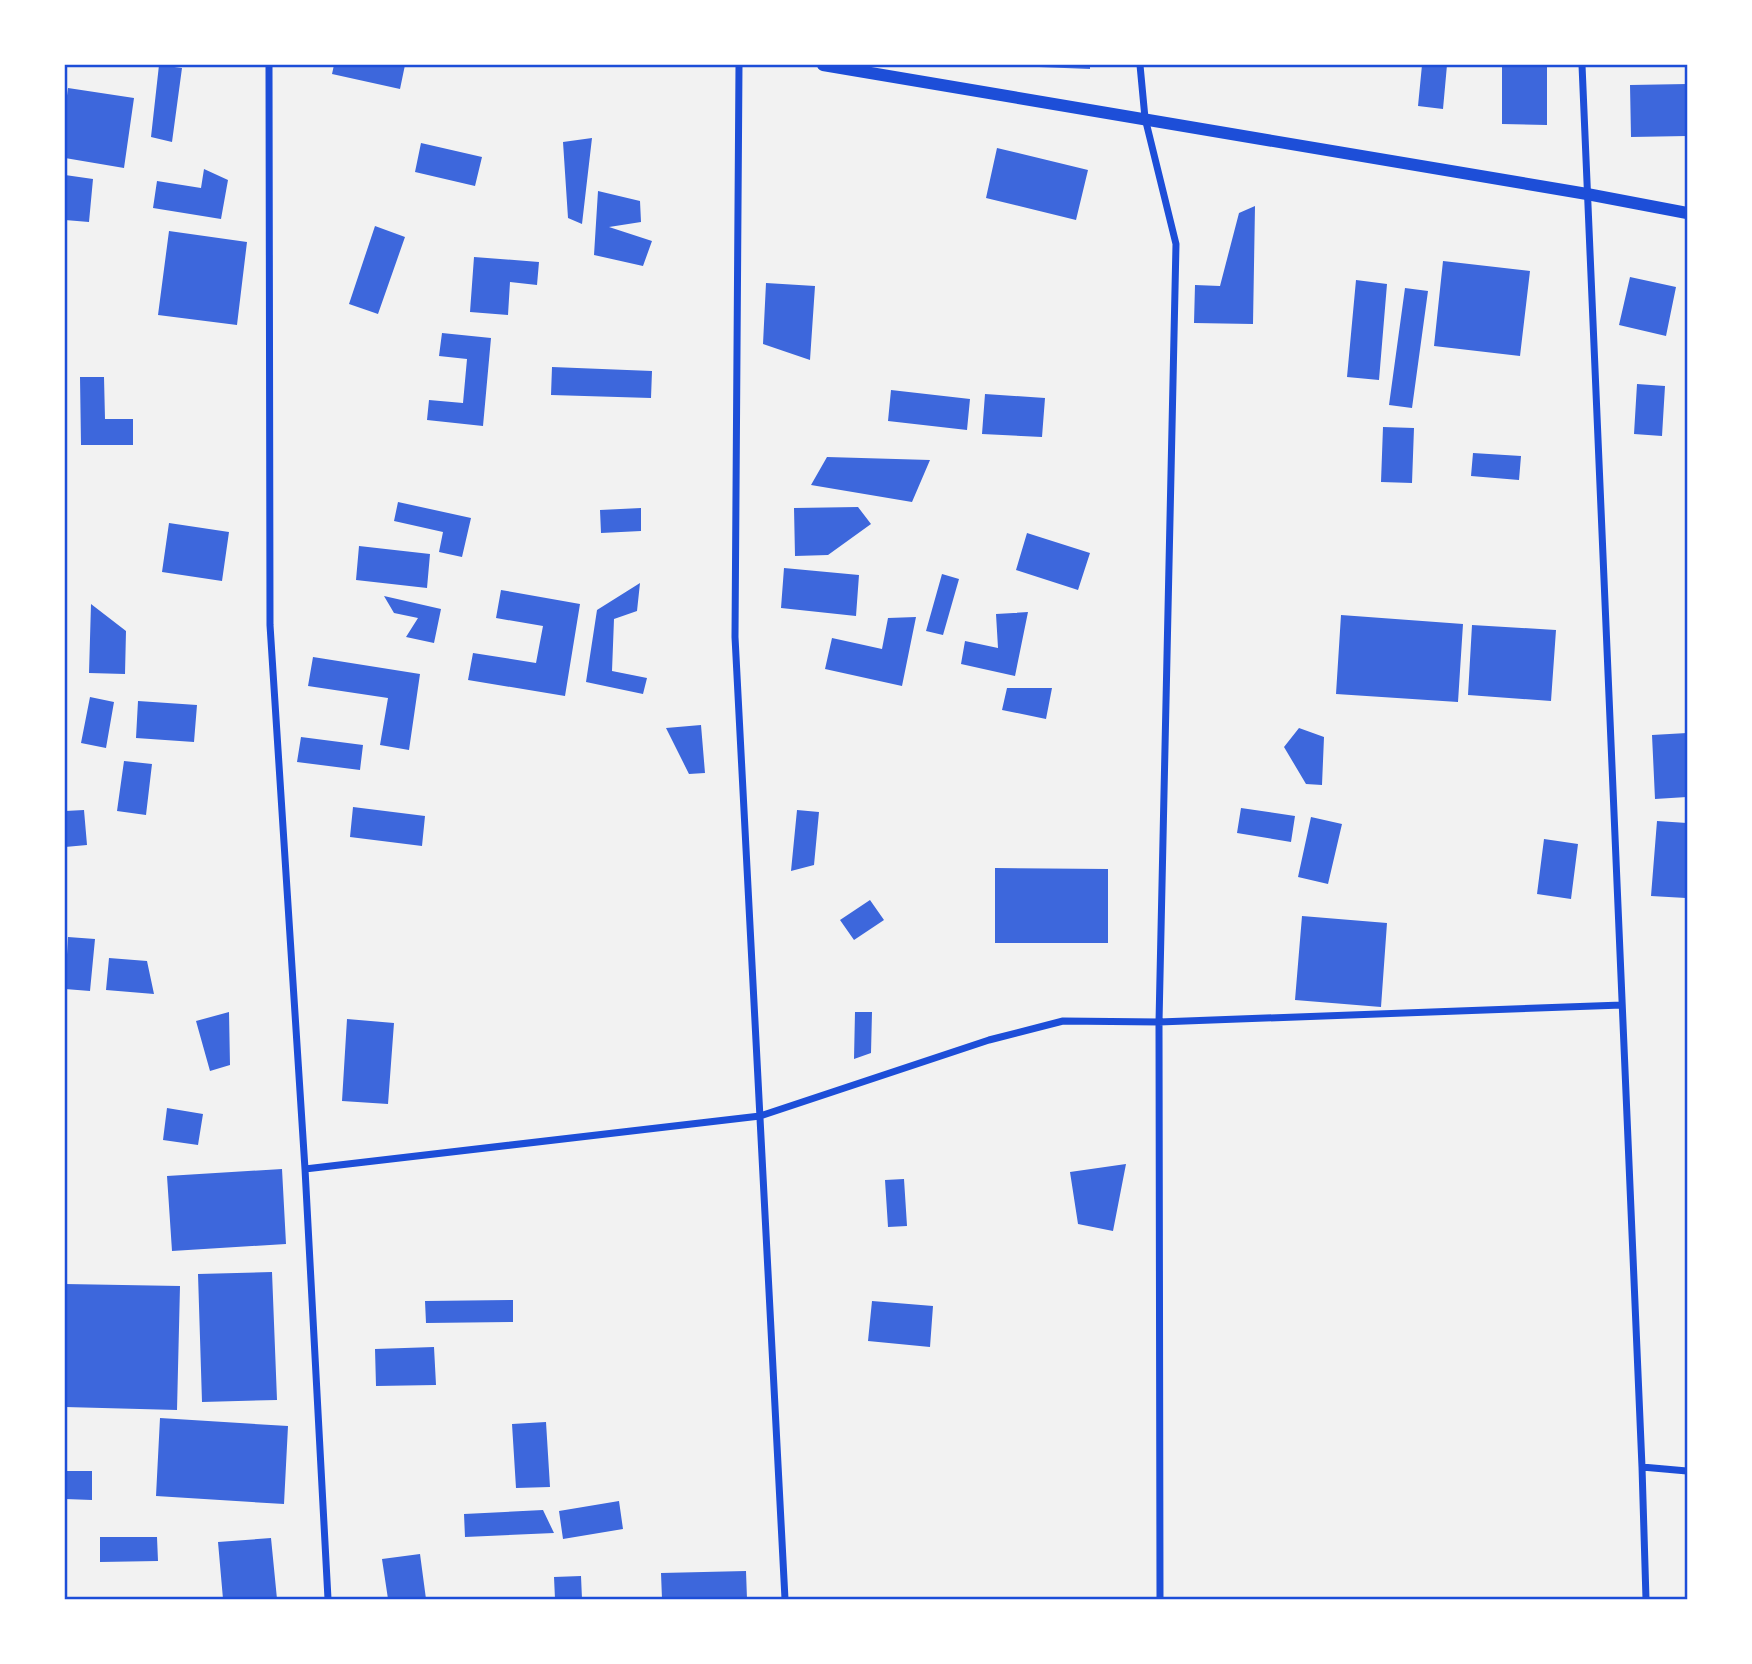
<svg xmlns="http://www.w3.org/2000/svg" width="1752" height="1664" font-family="Quicksand,sans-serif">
	<rect width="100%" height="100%" fill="#f2f2f2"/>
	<!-- building -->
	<path fill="#3d67dc" d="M159 65 182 68 172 142 151 137Z
		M334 65H405L400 89 332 74Z
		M1039 65H1090V69L1039 67Z
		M1422 65H1447L1443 109 1418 106Z
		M1502 65H1547V125L1502 124Z
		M1687 84V136L1631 137 1630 85Z
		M68 88 134 98 124 168 65 158V111Z
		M592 138 582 224 568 218 563 142Z
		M421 143 482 157 475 186 415 172Z
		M997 148 1088 170 1076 220 986 198Z
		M204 169 228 180 221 219 153 208 157 181 201 188Z
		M65 175 93 179 89 222 65 220Z
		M598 191 640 201 641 222 609 227 652 241 643 266 594 255Z
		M1255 206 1253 324 1194 323 1195 285 1220 286 1239 213Z
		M375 226 405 237 378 314 349 304Z
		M169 231 247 242 237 325 158 315Z
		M474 257 539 262 537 285 510 282 508 315 470 312Z
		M1443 261 1530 271 1520 356 1434 346Z
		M1630 277 1676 287 1666 336 1619 325Z
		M1356 280 1387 284 1379 380 1347 377Z
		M766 283 815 286 810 360 763 344Z
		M1405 288 1428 291 1412 408 1389 405Z
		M442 333 491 338 483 426 427 420 429 400 463 403 467 359 439 356Z
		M552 367 652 371 651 398 551 395Z
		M80 377H104L105 419H133V445H81Z
		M1637 384 1665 386 1662 436 1634 434Z
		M891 390 970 399 967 430 888 421Z
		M985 394 1045 398 1042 437 982 434Z
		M1383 427 1414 428 1412 483 1381 482Z
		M1473 453 1521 456 1519 480 1471 476Z
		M827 457 930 460 912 502 811 485Z
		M398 502 471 518 462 557 439 552 443 532 394 521Z
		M858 507 871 524 828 555 795 556 794 508Z
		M641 508V531L601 533 600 510Z
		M169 523 229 532 222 581 162 572Z
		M1027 533 1090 553 1078 590 1016 570Z
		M359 546 430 554 427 588 356 580Z
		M784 568 859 575 856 616 781 608Z
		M942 574 959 579 943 635 926 631Z
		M640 583 637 611 614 619 612 671 647 678 643 694 586 682 597 610Z
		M501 590 580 604 565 696 468 680 473 653 536 663 543 626 496 618Z
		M384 596 441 609 434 643 406 637 418 618 394 613Z
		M91 604 126 631 125 674 89 673Z
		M1028 612 1015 676 961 664 965 641 998 648 996 614Z
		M1341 615 1463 624 1458 702 1336 694Z
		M916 617 902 686 825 669 832 638 882 649 888 618Z
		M1472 625 1556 630 1551 701 1468 695Z
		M313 657 420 674 409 750 380 745 388 698 308 686Z
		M1007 688H1052L1046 719 1002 710Z
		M90 697 114 702 106 748 81 743Z
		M138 701 197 705 194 742 136 738Z
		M701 725 705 773 689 774 666 728Z
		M1299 728 1324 737 1322 785 1306 784 1284 747Z
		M1687 733V797L1655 799 1652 735Z
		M301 737 363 745 360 770 297 762Z
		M124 761 152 764 146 815 117 811Z
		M353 807 425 816 422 846 350 837Z
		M1241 808 1295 816 1291 842 1237 833Z
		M84 810 87 845 65 847V811Z
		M797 810 819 812 814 865 791 871Z
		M1311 817 1342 824 1328 884 1298 877Z
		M1657 821 1687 823 1686 898 1651 896Z
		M1544 839 1578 844 1571 899 1537 894Z
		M995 868 1108 869V943H995Z
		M870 900 884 920 854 940 840 920Z
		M1302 916 1387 923 1381 1007 1295 1000Z
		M68 937 95 939 90 991 65 989Z
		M109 958 147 961 154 994 106 990Z
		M229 1012 230 1065 210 1071 196 1021Z
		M855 1012H872L871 1053 854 1059Z
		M347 1019 394 1023 388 1104 342 1101Z
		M167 1108 203 1114 198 1145 163 1140Z
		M1126 1164 1113 1231 1078 1224 1070 1172Z
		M282 1169 286 1244 172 1251 167 1176Z
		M904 1179 907 1226 888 1227 885 1180Z
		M272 1272 277 1400 202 1402 198 1274Z
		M65 1284 180 1286 177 1410 65 1407Z
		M513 1300V1322L426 1323 425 1301Z
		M872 1301 933 1306 930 1347 868 1341Z
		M434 1347 436 1385 376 1386 375 1349Z
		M160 1418 288 1426 284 1504 156 1496Z
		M546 1422 550 1487 516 1488 512 1424Z
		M65 1471H92V1500L65 1499Z
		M619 1501 623 1529 563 1539 559 1511Z
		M543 1510 554 1533 465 1537 464 1514Z
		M100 1537H157L158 1561 100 1562Z
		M271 1538 277 1599H223L218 1542Z
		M420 1554 426 1599H388L382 1559Z
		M746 1571 747 1599H662L661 1573Z
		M581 1576 582 1599H555L554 1577Z"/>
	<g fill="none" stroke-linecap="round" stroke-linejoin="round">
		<!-- minor -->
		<path stroke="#1d4ed8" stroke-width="7" d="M269 65 270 625 305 1169 328 1599
			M739 65 735 637 785 1599
			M1140 65 1145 118 1176 244 1159 1022 1160 1599
			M1582 65 1642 1467
			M305 1169 760 1116 989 1040 1063 1021 1159 1022 1622 1005
			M1646 1599 1642 1467 1687 1471"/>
		<!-- tertiary -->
		<path stroke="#1d4ed8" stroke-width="12" d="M823 65 1587 194 1687 213"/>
	</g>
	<!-- border -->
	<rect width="1752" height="1664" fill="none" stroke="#ffffff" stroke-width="133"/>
	<rect x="66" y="66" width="1620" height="1532" fill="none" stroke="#1d4ed8" stroke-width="2.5"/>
</svg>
